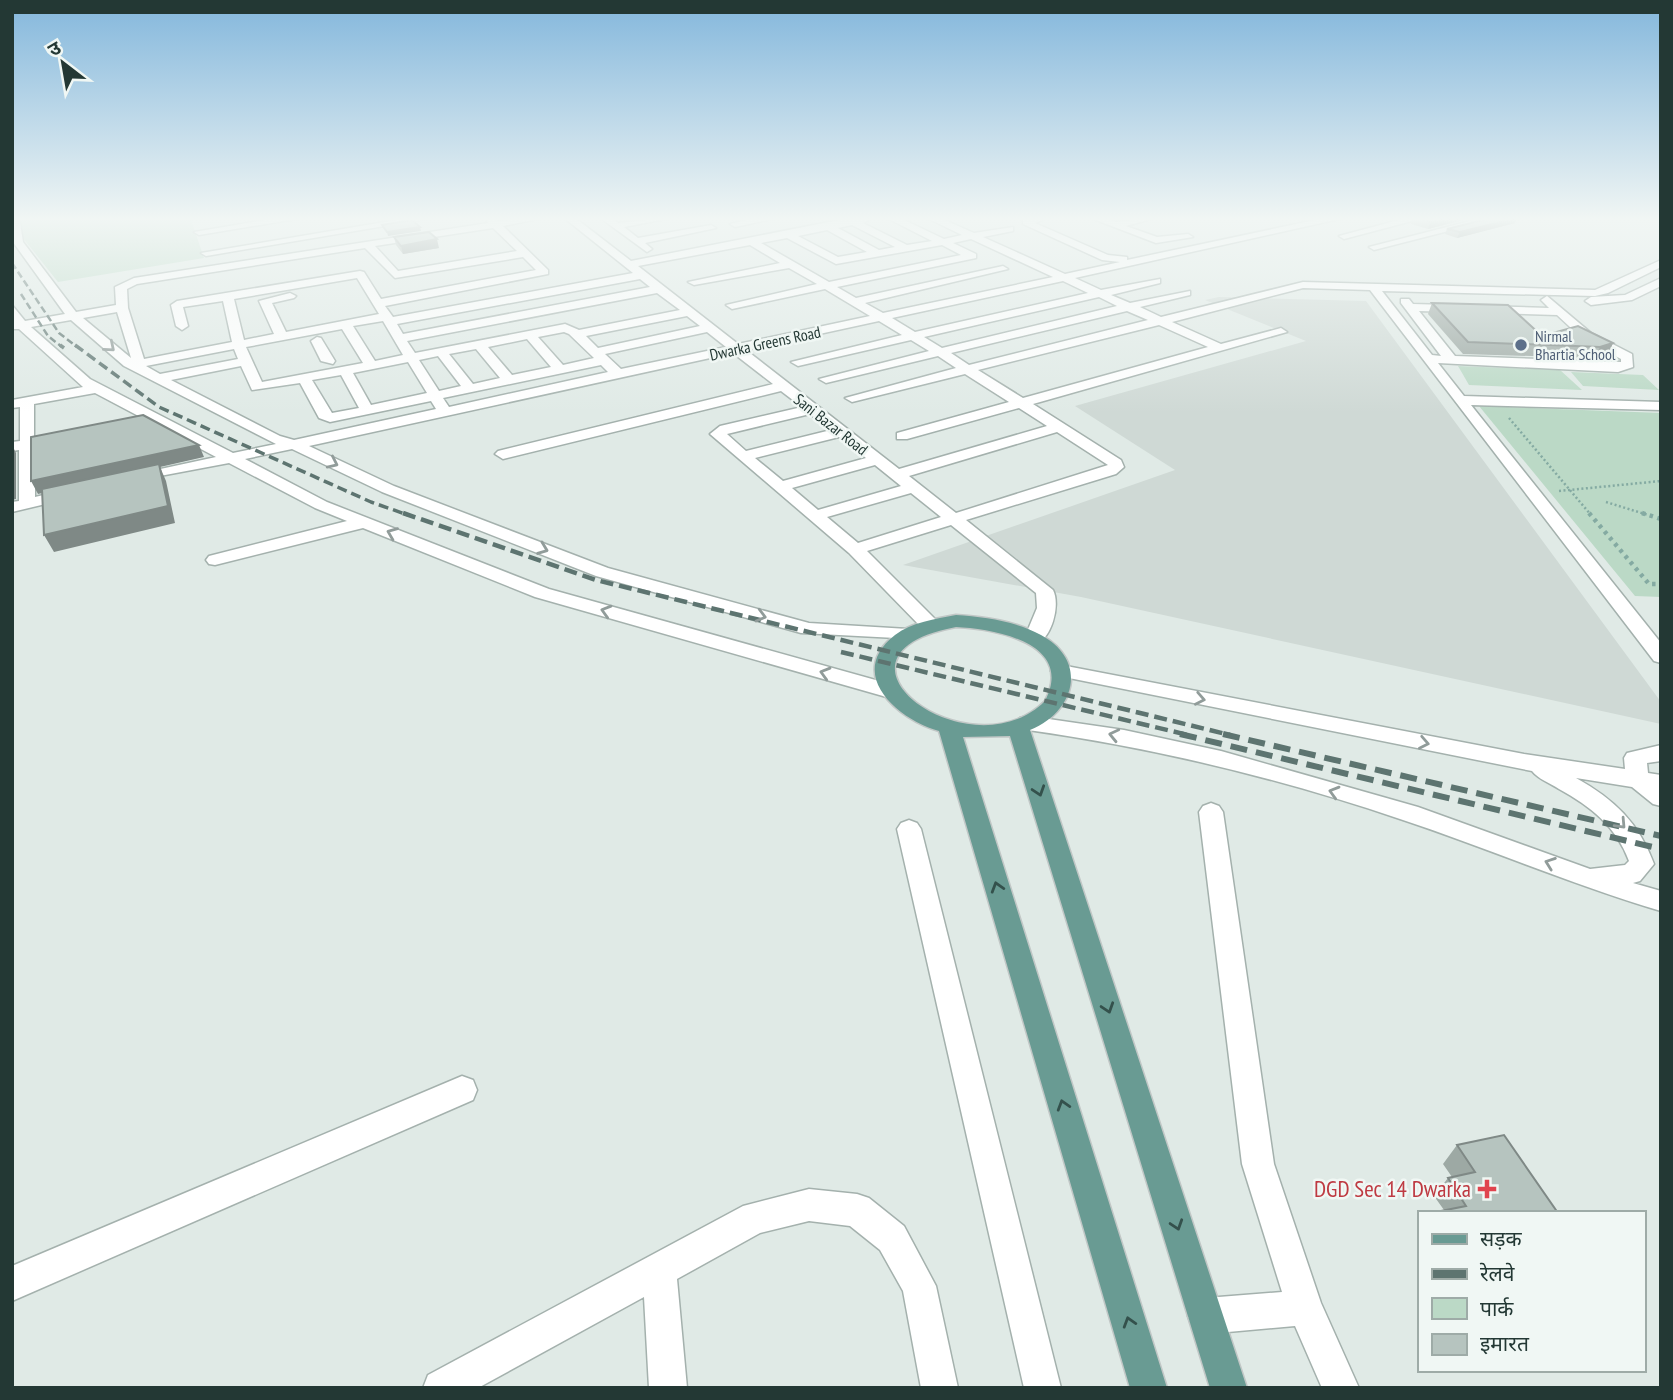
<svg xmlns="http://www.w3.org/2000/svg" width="1673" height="1400" font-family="'PT Sans Narrow','Noto Sans Devanagari',sans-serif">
	<rect width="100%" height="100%" fill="#e0eae6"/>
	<!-- built -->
	<path fill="#cfd9d5" d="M1219 297 1366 301 1661 702V724L1081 597 903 565 1175 470 1075 406 1306 341 1205 300Z"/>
	<!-- green -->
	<path fill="#bbd9c6" d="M19 217H190L204 258 58 282 23 238Z
		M1458 366 1560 370 1582 390 1469 385Z
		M1571 372 1643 375 1659 390 1583 386Z
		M1479 406 1661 413V597L1635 596Z"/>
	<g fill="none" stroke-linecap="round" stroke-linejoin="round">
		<defs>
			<path id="minor" d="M12 217H19L23 242 76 312 116 305 115 287 134 278 488 223 485 217H494L498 221 548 217 503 226 548 270V274L385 306 393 317 633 273 563 217H574L631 261 854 217H866L869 220 863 223 907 245 932 241 885 217H898L944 239 962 235 925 217H938L974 233 1013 227V231L983 237 1065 274 1120 262 1102 260 1023 224V220L1050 217 1035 223 1108 255 1127 257V260L1329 217H1348L1075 278 1101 290 1160 279V283L1111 295 1130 303 1190 291V295L1140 307 1161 317 1303 282 1595 290 1661 260V267L1608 293 1595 296 1382 291 1432 355 1441 356 1401 303V299H1409L1413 304 1549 308 1541 300 1547 296 1591 333 1632 354 1633 367 1618 372 1438 363 1464 396 1661 402V410L1471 405 1661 643V663L1654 661 1370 290 1303 288 1172 322 1221 344 1281 328 1287 332 1033 404 1121 460 1124 467 1116 474 966 520 1053 590C1061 605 1051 641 1034 645L1024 639 1037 608 1036 593 951 525 867 551 937 621 940 625 937 629H923L849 553 710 434 720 426 802 407 781 391 503 459 495 454 498 451 773 384 733 353 309 446 394 486 608 568 809 623 908 629 915 631 918 635 915 639 801 633 596 576 382 492 292 449 245 459 327 502 549 589 897 686 900 691 890 698 535 597 363 528 215 565 209 564 206 560 209 556 347 521 315 508 229 463 128 482V476L216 457 95 393 34 404V438L58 434 65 438 35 447V497L69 489 77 494 75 497 12 512V502L19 501V450L12 451V442L20 441V407L12 408V400L83 387 19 329H12V305L25 321 65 314 13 242ZM852 225 895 247 879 250 838 228ZM493 228 517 251 398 271 375 246ZM827 230 867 252 838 257 798 236ZM787 238 836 264 942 245 961 255 829 282 761 243ZM971 239 1053 277 883 313 865 303 1008 269 1003 266 856 298 837 287 976 258V254L953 243ZM750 245 780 263 688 282 694 285 789 268 817 284 726 305 732 309 825 289 870 316 738 344 638 266ZM365 248 395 278 523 257 536 270 381 299 364 272 360 271 177 301 171 305 176 326 182 330 188 326 183 307 223 301 232 342 144 359 128 308 127 289 137 284ZM357 278 379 314 286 332 272 303 294 298 296 296 290 293 259 301 274 334 244 340 234 299ZM640 279 650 287 403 334 397 324ZM1063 281 1088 293 915 332 892 318ZM657 293 680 310 579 330 565 324 415 353 407 341ZM1099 297 1117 306 942 348 924 337ZM1127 311 1148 320 969 365 951 353ZM1419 311 1557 315 1583 339 1621 359V362L1455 356ZM117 312 131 358 83 318ZM687 316 700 326 598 348 586 336ZM71 320 124 366 276 444 233 453 90 379 31 327ZM383 321 403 355 375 361 353 326ZM879 321 902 335 791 362 798 366 911 340 929 351 819 379 826 383 938 356 956 368 845 398 852 402 965 374 1009 402 897 433V439H907L1019 408 1047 426 899 469 746 350ZM1159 325 1208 347 1023 398 978 370ZM342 329 363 363 262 382 246 347ZM564 332 569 334 594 358 563 365 538 337ZM707 332 726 347 621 369 605 354ZM527 339 551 367 512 375 488 347ZM234 349 238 359 160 374 146 366ZM476 349 500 378 473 384 449 354ZM438 356 461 386 439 391 419 360ZM408 362 427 393 371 405 353 373ZM601 365 608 372 449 407 443 398ZM241 366 252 390 300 383 319 418 330 422 431 401 436 409 294 440 280 436 171 380ZM341 375 359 408 332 413 312 380ZM810 414 831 430 746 451 727 434ZM1057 432 1108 465 956 513 909 476ZM839 437 866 458 783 481 755 458ZM875 465 901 486 818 510 792 488ZM911 493 941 517 858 543 827 517Z
				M283 217H308L199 235 194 232Z
				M414 217H438L206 256 201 253Z
				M599 217H610L618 223 676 217 624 227 638 238 711 225 716 228 645 243 652 249 647 252Z
				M759 217H781L735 227 730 224Z
				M1088 217H1102L1116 222 1158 217 1126 226 1157 237 1188 234 1193 237 1156 243Z
				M1410 217H1427L1344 239 1339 236Z
				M1486 217H1503L1374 250 1369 247Z
				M1661 278V286L1632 300 1591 305 1585 301 1591 297 1625 295Z
				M317 337 321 338 335 361 333 364 321 361 311 341Z
				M1061 665 1524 754 1625 769 1624 758 1627 753 1661 745V761L1647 763 1648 773 1661 775V806L1653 804 1632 787 1576 778C1614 799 1639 823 1654 864L1640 881 1633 883 1661 891V911C1572 885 1488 848 1400 819 1279 778 1155 748 1028 730L1020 728 1017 723 1020 718 1028 716 1124 730 1221 751 1418 807 1590 869 1625 865 1629 861C1616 826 1590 806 1559 789 1550 783 1538 779 1532 771L1054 675 1051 671Z
				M1211 803 1219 806 1223 812 1274 1164 1321 1303 1359 1388H1322L1295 1326 1206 1334 1193 1329 1188 1316 1193 1303 1206 1298 1282 1292 1242 1164 1199 812 1203 806Z
				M909 820 917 823 921 829 1061 1388H1024L897 829 901 823Z
				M462 1076 473 1080 477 1090 473 1100 12 1301V1266Z
				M809 1189 857 1194 869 1198 904 1226 936 1286 958 1388H921L903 1291 880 1250 850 1226 809 1221 760 1233 677 1279 687 1388H649L644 1297 478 1388H423L428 1375 743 1206Z"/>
			<path id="major" d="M956 615C985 617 1015 621 1041 635 1089 661 1075 712 1030 730L1247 1388H1210L1010 736 963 737 1167 1388H1130L939 731C898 720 845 674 895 635 912 622 935 619 956 615ZM956 627C995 629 1075 643 1045 701 970 776 806 655 956 627Z"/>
		</defs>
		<!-- minor casing -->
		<use href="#minor" stroke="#a4b1ad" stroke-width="3"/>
		<!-- major casing -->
		<use href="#major" stroke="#c1c7c6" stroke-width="3"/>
		<!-- path-far1 -->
		<path stroke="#84aaa2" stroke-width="2.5" stroke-dasharray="2 2.5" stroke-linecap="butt" d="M1509 418 1591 515
			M1559 491 1661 481
			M1606 502 1648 515"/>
		<!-- path -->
		<path stroke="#84aaa2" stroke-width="4.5" stroke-dasharray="3.5 4.5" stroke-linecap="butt" d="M1589 513 1649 584H1661
			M1642 513 1661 519"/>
		<!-- minor -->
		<use href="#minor" fill="#fff" fill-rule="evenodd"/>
		<!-- major -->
		<use href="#major" fill="#699b93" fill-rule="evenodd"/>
		<!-- rail-far3 -->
		<path stroke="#5d7470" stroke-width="2.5" stroke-dasharray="7 3.5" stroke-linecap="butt" d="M12 263 59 333 77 347
			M21 294 48 336 62 347"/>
		<!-- rail-far2 -->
		<path stroke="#5d7470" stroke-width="3.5" stroke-dasharray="10 5" stroke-linecap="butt" d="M60 345 64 348
			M75 345 159 407 371 502 408 515"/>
		<!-- rail-far1 -->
		<path stroke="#5d7470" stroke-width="4.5" stroke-dasharray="13 6" stroke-linecap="butt" d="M403 513 596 580 1230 735
			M841 652 1188 735"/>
		<!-- rail -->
		<path stroke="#5d7470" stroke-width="6" stroke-dasharray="17 9" stroke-linecap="butt" d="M1180 734 1661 849
			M1223 734 1661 836"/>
	</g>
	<!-- wall -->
	<path fill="#9da9a4" d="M1413 217H1475L1428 229 1411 224Z
		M1515 223 1457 238 1445 234 1447 229Z
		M394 237 439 248 403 254 396 245Z
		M1432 303 1542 336 1613 343 1608 355 1595 358 1463 354 1428 314Z
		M1457 1145 1558 1213H1440L1444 1210 1434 1196 1448 1178 1452 1177 1443 1164Z"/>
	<!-- shaded-wall -->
	<path fill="#7f8986" d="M1451 217H1475L1428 229 1430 222Z
		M1517 218 1515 223 1457 238 1460 232Z
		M420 227 421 231 388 236 387 232Z
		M437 239 439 248 403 254 401 246Z
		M1613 343 1608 355 1595 358 1600 347Z
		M12 445 16 453V499L12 500Z
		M199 445 204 457 160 467 166 481 175 523 54 552 44 535 159 467 38 494 31 481Z"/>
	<!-- building -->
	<path fill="#b6c4bf" stroke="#7f8986" stroke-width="2" d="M1413 217H1451L1430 222Z
		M1494 217 1517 218 1460 232 1447 229Z
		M412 220 420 227 387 232 382 225Z
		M429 232 437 239 401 246 394 237Z
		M1432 303 1508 305 1542 336 1578 326 1613 343 1600 347 1468 342Z
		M143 415 199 445 31 481V437Z
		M159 464 168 506 44 535 42 489Z
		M1504 1135 1558 1213H1442L1441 1211 1466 1206 1448 1178 1475 1172 1457 1145Z"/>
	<!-- one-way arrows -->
	<defs><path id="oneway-chevron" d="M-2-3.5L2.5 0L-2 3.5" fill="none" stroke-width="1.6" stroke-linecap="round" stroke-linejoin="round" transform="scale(1.75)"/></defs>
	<g stroke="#919c9a">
		<use href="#oneway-chevron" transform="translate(110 347) rotate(40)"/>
		<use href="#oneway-chevron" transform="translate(333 463) rotate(25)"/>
		<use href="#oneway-chevron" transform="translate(392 533) rotate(-158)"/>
		<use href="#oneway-chevron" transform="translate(543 549) rotate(21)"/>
		<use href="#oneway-chevron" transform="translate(606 611) rotate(-164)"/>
		<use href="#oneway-chevron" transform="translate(761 616) rotate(15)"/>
		<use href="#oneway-chevron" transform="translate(825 673) rotate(-164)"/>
		<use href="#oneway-chevron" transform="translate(1200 699) rotate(11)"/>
		<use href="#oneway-chevron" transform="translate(1114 735) rotate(-167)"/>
		<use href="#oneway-chevron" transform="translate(1424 743) rotate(11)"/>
		<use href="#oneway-chevron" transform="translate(1334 792) rotate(-164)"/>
		<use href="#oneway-chevron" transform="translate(1621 824) rotate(47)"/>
		<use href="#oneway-chevron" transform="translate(1550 863) rotate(-160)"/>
	</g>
	<g stroke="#34514c">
		<use href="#oneway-chevron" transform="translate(1039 791) rotate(72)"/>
		<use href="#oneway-chevron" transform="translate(997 887) rotate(-107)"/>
		<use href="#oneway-chevron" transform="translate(1108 1008) rotate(72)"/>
		<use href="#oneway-chevron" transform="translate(1063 1105) rotate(-107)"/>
		<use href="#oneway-chevron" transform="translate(1177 1225) rotate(72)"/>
		<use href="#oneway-chevron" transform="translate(1129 1322) rotate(-107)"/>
	</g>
	<!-- sky -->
	<linearGradient id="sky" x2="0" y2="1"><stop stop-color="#83b7dc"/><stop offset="0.53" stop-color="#f1f6f4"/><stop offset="1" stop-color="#f1f6f4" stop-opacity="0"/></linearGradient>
	<rect width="1673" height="413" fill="url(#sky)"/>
	<!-- markers -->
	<circle fill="#5c6f8a" stroke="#f0f7f4" stroke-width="2.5" cx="1521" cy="345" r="7"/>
	<path fill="#e0444e" stroke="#f0f7f4" stroke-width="2.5" d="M1483.5 1178.5h7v7h7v7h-7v7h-7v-7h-7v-7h7z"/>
	<g text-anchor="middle" stroke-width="5" stroke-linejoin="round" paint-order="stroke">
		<!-- far-service labels -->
		<g font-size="16" fill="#4e5e75" stroke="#f0f7f4" text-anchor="start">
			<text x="1535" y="342">Nirmal<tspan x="1535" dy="18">Bhartia School</tspan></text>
		</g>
		<!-- far-street labels -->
		<g font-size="16" fill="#233834" stroke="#f0f7f4">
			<text transform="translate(765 343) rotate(-12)" y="6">Dwarka Greens Road</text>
			<text transform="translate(831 424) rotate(38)" y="6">Sani Bazar Road</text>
		</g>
		<!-- near-health labels -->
		<g font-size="23" fill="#be3a42" stroke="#f0f7f4" text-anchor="end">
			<text x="1471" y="1197">DGD Sec 14 Dwarka</text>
		</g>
	</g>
	<!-- border -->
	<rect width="1673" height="1400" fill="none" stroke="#233834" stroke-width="28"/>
	<!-- legend -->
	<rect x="1418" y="1211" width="228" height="161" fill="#f0f7f4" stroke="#9eaba7" stroke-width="2"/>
	<rect x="1432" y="1234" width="35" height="10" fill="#699b93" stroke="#9eaba7" stroke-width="2"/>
	<text x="1480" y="1246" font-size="21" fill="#233834">सड़क</text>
	<rect x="1432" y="1269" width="35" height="10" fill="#5d7470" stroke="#9eaba7" stroke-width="2"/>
	<text x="1480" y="1281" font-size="21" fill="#233834">रेलवे</text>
	<rect x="1432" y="1298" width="35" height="21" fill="#bbd9c6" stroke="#9eaba7" stroke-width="2"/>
	<text x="1480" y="1316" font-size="21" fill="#233834">पार्क</text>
	<rect x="1432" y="1334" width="35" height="21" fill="#b6c4bf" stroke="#9eaba7" stroke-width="2"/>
	<text x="1480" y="1351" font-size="21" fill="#233834">इमारत</text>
	<!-- north arrow -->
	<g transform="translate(63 63) rotate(329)" stroke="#f0f7f4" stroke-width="5" paint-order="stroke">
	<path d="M0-5L12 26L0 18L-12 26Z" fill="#233834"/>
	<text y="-10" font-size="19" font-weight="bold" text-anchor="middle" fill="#233834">उ</text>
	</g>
</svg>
